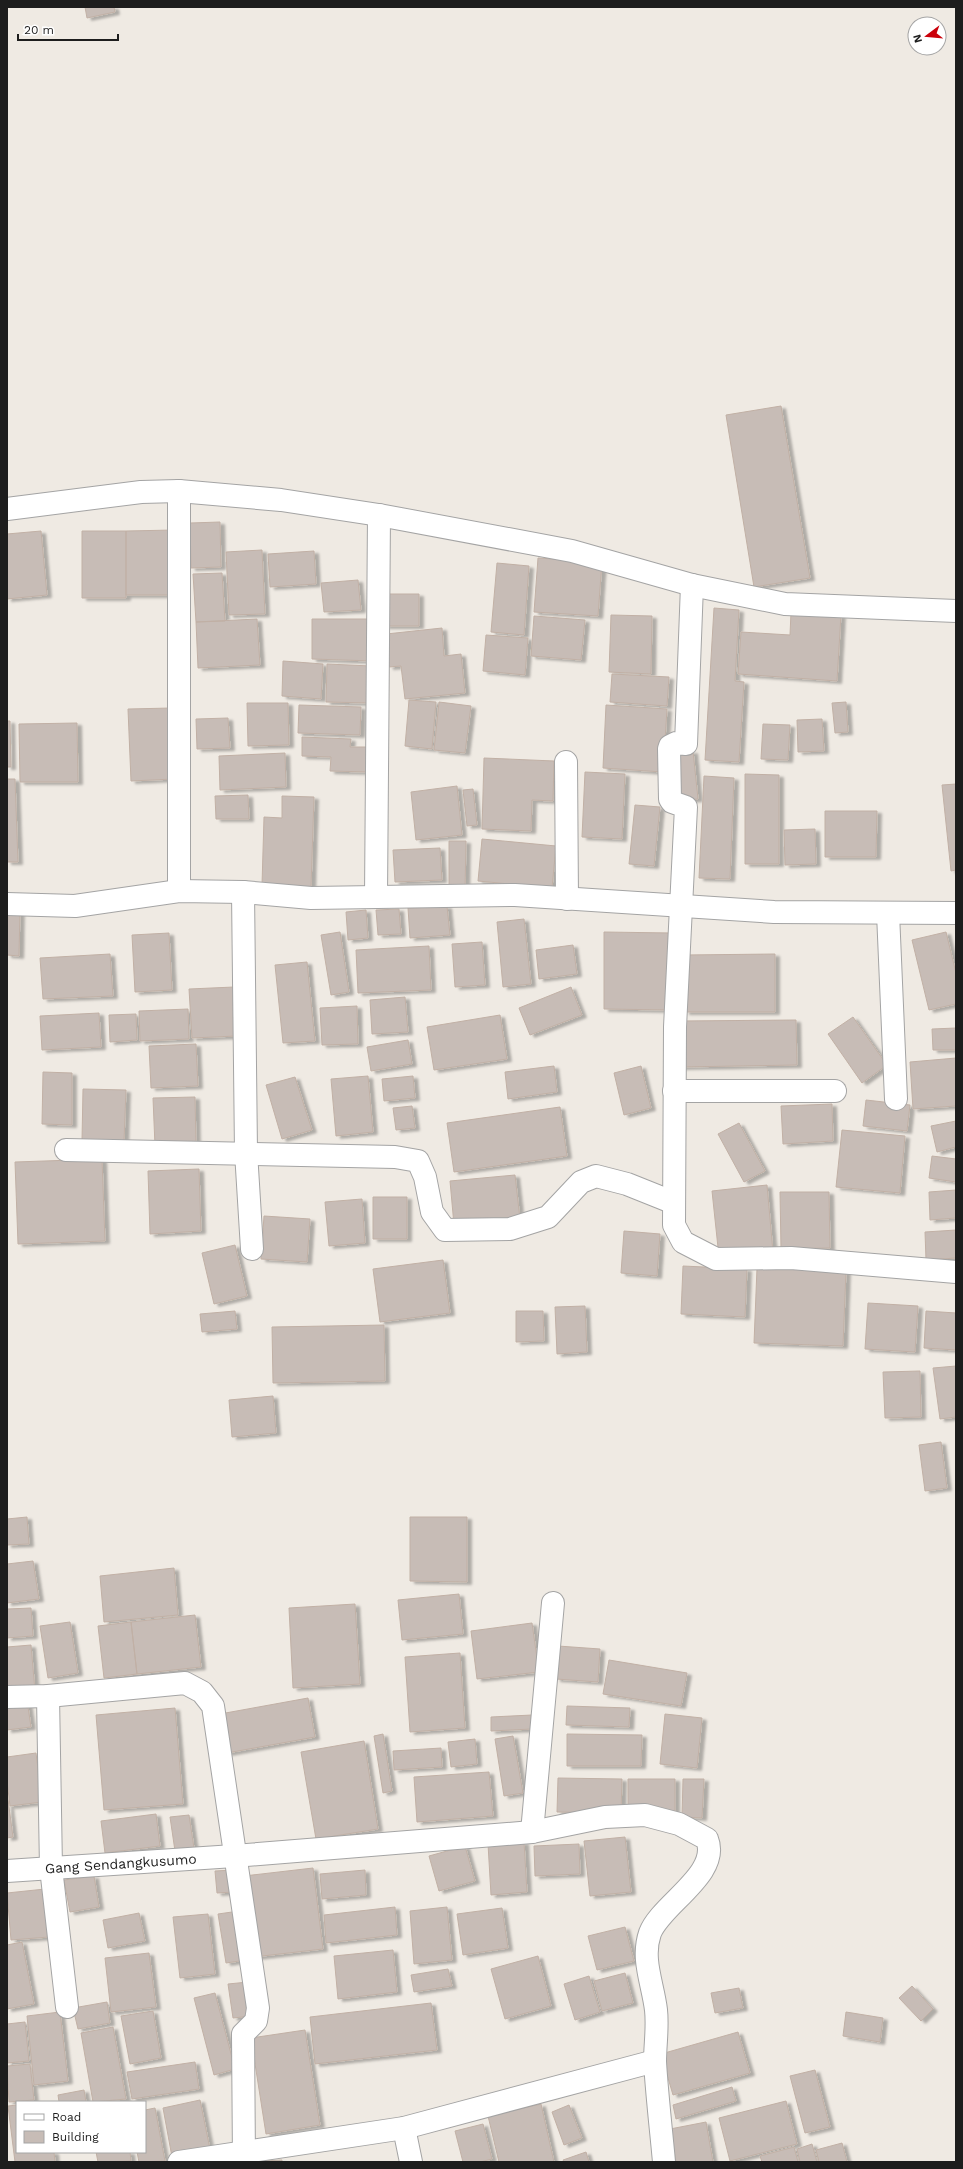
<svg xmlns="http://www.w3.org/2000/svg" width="963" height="2169" font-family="'Work Sans',sans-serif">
	<defs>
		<filter id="shadow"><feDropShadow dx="4.5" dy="2.5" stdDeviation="1" flood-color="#0004"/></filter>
	</defs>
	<rect width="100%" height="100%" fill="#efeae3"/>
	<!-- building -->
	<path fill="#c7bcb6" stroke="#c1b0a5" filter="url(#shadow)" d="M85 7H114L115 12 87 18Z
		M781 406 810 578 754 587 726 415Z
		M220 522 221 567 191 568 190 523Z
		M174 530V595H126V531Z
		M41 531 47 595 7 599V534Z
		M82 531H126V598H82Z
		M262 550 265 614 229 615 226 552Z
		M314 551 316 584 270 587 268 554Z
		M538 558 602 562 598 616 534 612Z
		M497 563 529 566 524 635 491 632Z
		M222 573 225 621 196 622 193 574Z
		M358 580 361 610 324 612 321 583Z
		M384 594H419V626H385Z
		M714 608 739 610 735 681 744 682 739 762 705 760Z
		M791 612 841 615 837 681 738 674 741 632 790 635Z
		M611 615 652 616 651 674 609 672Z
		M534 616 585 620 581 660 531 656Z
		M257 619 260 665 198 668 196 622Z
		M312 619H374L373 661 312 659Z
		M442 628 444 656 461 654 465 693 405 699 401 666 389 667 386 634Z
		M486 635 528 638 525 675 483 671Z
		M283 661 323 664 321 699 282 696Z
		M327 664 371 666V703L326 702Z
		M612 674 669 677 667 706 610 702Z
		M409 700 436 702 432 749 405 746Z
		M439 702 471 706 465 753 434 750Z
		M846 702 848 732 835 733 832 703Z
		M247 703H288L289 745 248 746Z
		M299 705 361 707 360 735 298 733Z
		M606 705 667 709 663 772 603 768Z
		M171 708 174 779 131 781 128 709Z
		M228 718 230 748 197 749 196 719Z
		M822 719 824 751 798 752 797 720Z
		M7 721H10L11 767H7Z
		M77 723 78 782H20L19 724Z
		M763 724 790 725 788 760 761 759Z
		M302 737 351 739 350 747H369L368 772 330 771 331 757 302 756Z
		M693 751 698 799 676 801 672 753Z
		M285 753 286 787 220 790 219 756Z
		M484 758 554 761 553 801 532 800 531 831 482 829Z
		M585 772 625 774 622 839 582 837Z
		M745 774 779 775V864H745Z
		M704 776 734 778 730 879 699 878Z
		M7 779H15L18 862H7Z
		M956 784V870L951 871 942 785Z
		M457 786 462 835 416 840 411 792Z
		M473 789 477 825 467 826 463 790Z
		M248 795 249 819H216L215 796Z
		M282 796 314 797 311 887 262 885 264 817 282 818Z
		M635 805 660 807 654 866 629 864Z
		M825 811H877L876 857H825Z
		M815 829 816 864 785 865 784 830Z
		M482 839 556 846 552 888 478 881Z
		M449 841H466L465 891H449Z
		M440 848 442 880 395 882 393 850Z
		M447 906 450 935 410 938 408 908Z
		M7 909H20L19 956 7 955Z
		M399 909 401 934 378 935 376 910Z
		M366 910 368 938 348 940 346 912Z
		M524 919 531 984 503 987 497 922Z
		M340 932 349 992 331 995 321 935Z
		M604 932 672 933 671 1010 604 1009Z
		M946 932 956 973V1004L929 1010 912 940Z
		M169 933 172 990 135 992 132 935Z
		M482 942 485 985 455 987 452 944Z
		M573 945 577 974 539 979 536 950Z
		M429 946 431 990 358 993 356 950Z
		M110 954 113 996 43 999 40 958Z
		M775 954V1012H685V955Z
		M307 962 315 1041 283 1043 275 965Z
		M234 987 237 1036 192 1038 189 989Z
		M571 987 582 1015 530 1035 519 1008Z
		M405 997 408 1032 372 1034 370 1000Z
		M357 1006 358 1044 322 1045 320 1008Z
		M188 1009 189 1039 140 1041 139 1011Z
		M99 1013 101 1047 42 1050 40 1016Z
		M136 1014 137 1040 110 1042 109 1015Z
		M500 1015 507 1059 434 1070 427 1027Z
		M853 1017 887 1065 862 1083 828 1034Z
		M796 1020 797 1065 680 1067V1021Z
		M956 1028V1050H933L932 1029Z
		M408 1040 412 1064 371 1071 367 1047Z
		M196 1044 198 1086 151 1088 149 1046Z
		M956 1058V1106L913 1109 910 1062Z
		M554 1066 557 1092 508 1099 505 1072Z
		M641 1066 651 1108 624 1115 614 1073Z
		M43 1072 72 1073V1125L42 1124Z
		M368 1076 373 1132 336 1136 331 1079Z
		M413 1076 415 1098 384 1101 382 1079Z
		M295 1077 312 1130 282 1139 266 1085Z
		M83 1089 126 1090 124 1141 82 1140Z
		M195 1097 196 1144 155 1146 153 1098Z
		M866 1100 910 1105 907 1131 863 1126Z
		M832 1104 833 1141 783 1144 781 1106Z
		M412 1106 415 1128 396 1130 393 1108Z
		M560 1107 567 1156 454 1172 447 1123Z
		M956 1121V1147L937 1152 931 1126Z
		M739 1123 765 1171 744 1182 718 1134Z
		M842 1130 905 1136 900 1193 836 1187Z
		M932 1156 956 1159V1182L929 1178Z
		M102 1159 105 1241 18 1244 15 1162Z
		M199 1169 201 1231 150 1234 148 1171Z
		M515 1175 520 1219 454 1225 450 1181Z
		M767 1185 773 1252 719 1257 712 1191Z
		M956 1190V1218L930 1220 929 1192Z
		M780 1192H829L830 1248 781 1249Z
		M373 1197H407V1239H373Z
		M362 1199 365 1243 329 1246 325 1202Z
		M264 1216 310 1219 307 1262 261 1259Z
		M956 1230V1258L926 1260 925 1232Z
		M624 1231 660 1234 657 1276 621 1273Z
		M235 1245 247 1296 214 1304 202 1253Z
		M443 1260 450 1313 380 1322 373 1269Z
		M683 1266 747 1269 745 1317 681 1314Z
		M757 1268 846 1271 843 1346 754 1343Z
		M868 1303 918 1306 915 1352 865 1349Z
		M585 1306 587 1352 557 1354 555 1307Z
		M235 1311 237 1329 202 1332 200 1314Z
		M516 1311H543L544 1341 516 1342Z
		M926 1311 956 1313V1350L924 1348Z
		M384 1325 385 1381 273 1383 272 1327Z
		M956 1366V1417L940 1419 933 1368Z
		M920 1371 921 1417 885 1418 883 1372Z
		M273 1396 276 1433 232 1437 229 1400Z
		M941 1442 947 1488 925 1491 919 1445Z
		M27 1517 29 1544 7 1545V1519Z
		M410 1517H467V1582L410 1581Z
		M33 1561 39 1599 7 1603V1564Z
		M174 1568 178 1615 104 1622 100 1576Z
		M459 1594 463 1634 402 1640 398 1600Z
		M355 1604 360 1684 293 1688 289 1608Z
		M31 1608 33 1636 7 1638V1609Z
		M195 1615 201 1667 137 1674 131 1622Z
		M70 1622 78 1673 48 1678 40 1626Z
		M131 1622 137 1674 104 1678 98 1626Z
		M532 1623 539 1672 477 1679 471 1631Z
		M31 1645 35 1691 7 1693V1647Z
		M558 1646 600 1649 598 1682 556 1679Z
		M460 1653 465 1728 410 1732 405 1657Z
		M609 1660 687 1673 681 1706 603 1694Z
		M308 1698 315 1737 227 1753 220 1714Z
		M27 1700 31 1727 7 1730V1703Z
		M567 1706 630 1708 629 1727 566 1725Z
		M175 1708 183 1804 104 1810 96 1715Z
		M665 1714 702 1718 697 1768 660 1764Z
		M532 1715V1729L491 1731V1717Z
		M383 1734 392 1791 383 1793 374 1736Z
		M567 1734 642 1735 641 1766H567Z
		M513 1736 523 1793 504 1796 495 1739Z
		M475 1739 477 1764 451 1767 448 1742Z
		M364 1741 378 1829 316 1839 301 1752Z
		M441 1748 442 1767 394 1770 393 1751Z
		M36 1753 42 1802 10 1806 7 1781V1757Z
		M489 1772 493 1816 417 1822 414 1777Z
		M558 1778 622 1779 621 1813 557 1812Z
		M628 1779H675V1812H628Z
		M683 1779H704L702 1818 682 1817Z
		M7 1792 13 1837 7 1838Z
		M156 1814 160 1846 105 1853 101 1821Z
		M189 1815 194 1848 175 1851 170 1817Z
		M625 1837 631 1892 590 1896 584 1841Z
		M524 1842 527 1892 491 1895 488 1844Z
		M579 1844 580 1874 535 1876 534 1846Z
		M465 1846 475 1881 439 1891 429 1856Z
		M313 1868 323 1949 254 1957 244 1876Z
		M233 1870 234 1892 217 1893 215 1871Z
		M365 1870 366 1895 322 1899 320 1874Z
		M94 1876 99 1907 70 1912 64 1880Z
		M45 1889 49 1937 11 1940 7 1893Z
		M395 1907 397 1935 326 1943 324 1915Z
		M447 1907 452 1960 414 1964 410 1911Z
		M502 1908 508 1948 463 1955 457 1914Z
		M239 1911 246 1960 226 1963 218 1914Z
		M139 1913 145 1941 108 1948 103 1920Z
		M208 1914 215 1974 180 1978 173 1917Z
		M625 1927 634 1961 597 1970 588 1936Z
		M22 1942 34 2004 7 2009V1945Z
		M393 1950 397 1992 338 1999 334 1956Z
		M149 1953 156 2007 111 2012 105 1958Z
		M538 1956 551 2006 505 2019 491 1969Z
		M448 1969 452 1986 414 1992 411 1975Z
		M625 1973 633 2003 602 2011 594 1981Z
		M589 1976 600 2012 575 2020 564 1984Z
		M248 1982 252 2016 233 2018 228 1984Z
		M912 1986 933 2009 921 2021 899 1998Z
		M739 1988 743 2008 715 2013 711 1993Z
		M215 1993 235 2069 214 2075 194 1998Z
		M107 2002 110 2023 78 2029 73 2008Z
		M431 2003 437 2050 315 2064 310 2017Z
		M153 2011 161 2058 130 2064 121 2016Z
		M60 2012 68 2081 34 2085 27 2016Z
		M846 2012 883 2018 880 2042 843 2036Z
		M25 2022 29 2061 7 2063V2024Z
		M113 2027 126 2099 93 2102 81 2033Z
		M305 2030 320 2125 266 2134 251 2038Z
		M738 2032 750 2073 673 2095 661 2054Z
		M195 2062 199 2089 132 2099 127 2072Z
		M30 2064 34 2100 9 2102 7 2066Z
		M815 2070 830 2127 805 2133 790 2076Z
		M732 2087 736 2101 676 2119 673 2105Z
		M84 2090 86 2102H59L58 2095Z
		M200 2100 210 2149 172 2157 163 2108Z
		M786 2101 797 2144 730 2161 719 2118Z
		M541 2104 554 2162H499L488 2116Z
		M17 2105V2152H54L55 2162H15L8 2106Z
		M569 2105 582 2138 564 2145 552 2112Z
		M155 2108 165 2161 139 2162 137 2152H145V2110Z
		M706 2122 713 2162H676L670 2129Z
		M483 2124 492 2159 480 2162H463L455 2131Z
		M842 2143 847 2162H819L816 2150Z
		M812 2144 817 2162H800L797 2149Z
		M794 2147 798 2162H762L760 2156Z
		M96 2152H130L131 2161 98 2162Z
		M586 2152 589 2162H564L563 2160Z
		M282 2160V2162L262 2161Z"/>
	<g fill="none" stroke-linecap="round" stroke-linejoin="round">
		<defs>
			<g id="street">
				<path d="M7 509 141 492 179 491 281 500 379 515 572 551 692 585 785 604 956 611"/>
				<path d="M692 585 686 744 676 743 670 746 669 749 670 799 672 802 686 807 675 1027 674 1225 683 1242 716 1259 791 1258 956 1272"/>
				<path d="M566 762 567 899"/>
				<path d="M179 891V491"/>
				<path d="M243 892 246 1152 252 1249"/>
				<path d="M376 897 379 515"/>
				<path d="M7 904 75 906 179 891 243 892 311 898 515 895 774 912 956 913"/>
				<path d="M888 913 896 1099"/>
				<path d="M674 1091H835"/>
				<path d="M66 1150 395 1157 418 1161 425 1177 432 1212 445 1230 510 1229 548 1217 581 1182 596 1176 627 1184 672 1202"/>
				<path d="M48 1696 51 1868 67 2007"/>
				<path d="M7 1697 48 1696 185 1683 202 1692 213 1706 258 2008 256 2021 243 2034 244 2162"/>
				<path d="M532 1832 553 1603"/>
				<path id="s1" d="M7 1871 234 1856 532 1832 605 1817 645 1815 679 1824 707 1839C721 1874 661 1904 650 1933 641 1959 653 1984 656 2010 658 2027 655 2045 655 2062 657 2095 661 2129 664 2162"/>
				<path d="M404 2128 411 2162"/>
				<path d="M179 2162 404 2128 655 2061"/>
			</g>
		</defs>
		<!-- street casing -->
		<use href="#street" stroke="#a4a4a4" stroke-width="24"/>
		<!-- street -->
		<use href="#street" stroke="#fff" stroke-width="22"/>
	</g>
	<g text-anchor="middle" stroke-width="3" stroke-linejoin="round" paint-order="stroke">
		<!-- street labels -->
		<g font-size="14" fill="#1d1d1d" stroke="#fff">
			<text dy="5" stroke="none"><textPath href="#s1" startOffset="114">Gang Sendangkusumo</textPath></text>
		</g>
	</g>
	<!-- border -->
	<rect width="963" height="2169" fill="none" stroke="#1d1d1d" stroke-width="16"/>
	<!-- legend -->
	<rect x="16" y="2101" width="130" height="52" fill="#ffffff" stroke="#a5a5a5"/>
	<rect x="24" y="2114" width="20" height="6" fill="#ffffff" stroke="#a5a5a5"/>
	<text x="52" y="2121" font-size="12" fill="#1d1d1d">Road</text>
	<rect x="24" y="2131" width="20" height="12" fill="#c7bcb6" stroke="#a5a5a5"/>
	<text x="52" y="2141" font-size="12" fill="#1d1d1d">Building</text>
	<!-- north arrow -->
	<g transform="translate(927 36) rotate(254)"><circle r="19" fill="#ffffff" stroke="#a5a5a5"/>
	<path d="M0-3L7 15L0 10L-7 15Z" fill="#cb000a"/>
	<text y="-6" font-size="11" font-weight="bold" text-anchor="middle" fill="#1d1d1d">N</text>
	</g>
	<!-- scale -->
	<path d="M18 34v6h100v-6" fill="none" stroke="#1d1d1d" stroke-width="2"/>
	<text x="24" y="34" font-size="12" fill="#1d1d1d" stroke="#ffffff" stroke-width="3" paint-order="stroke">20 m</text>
</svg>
